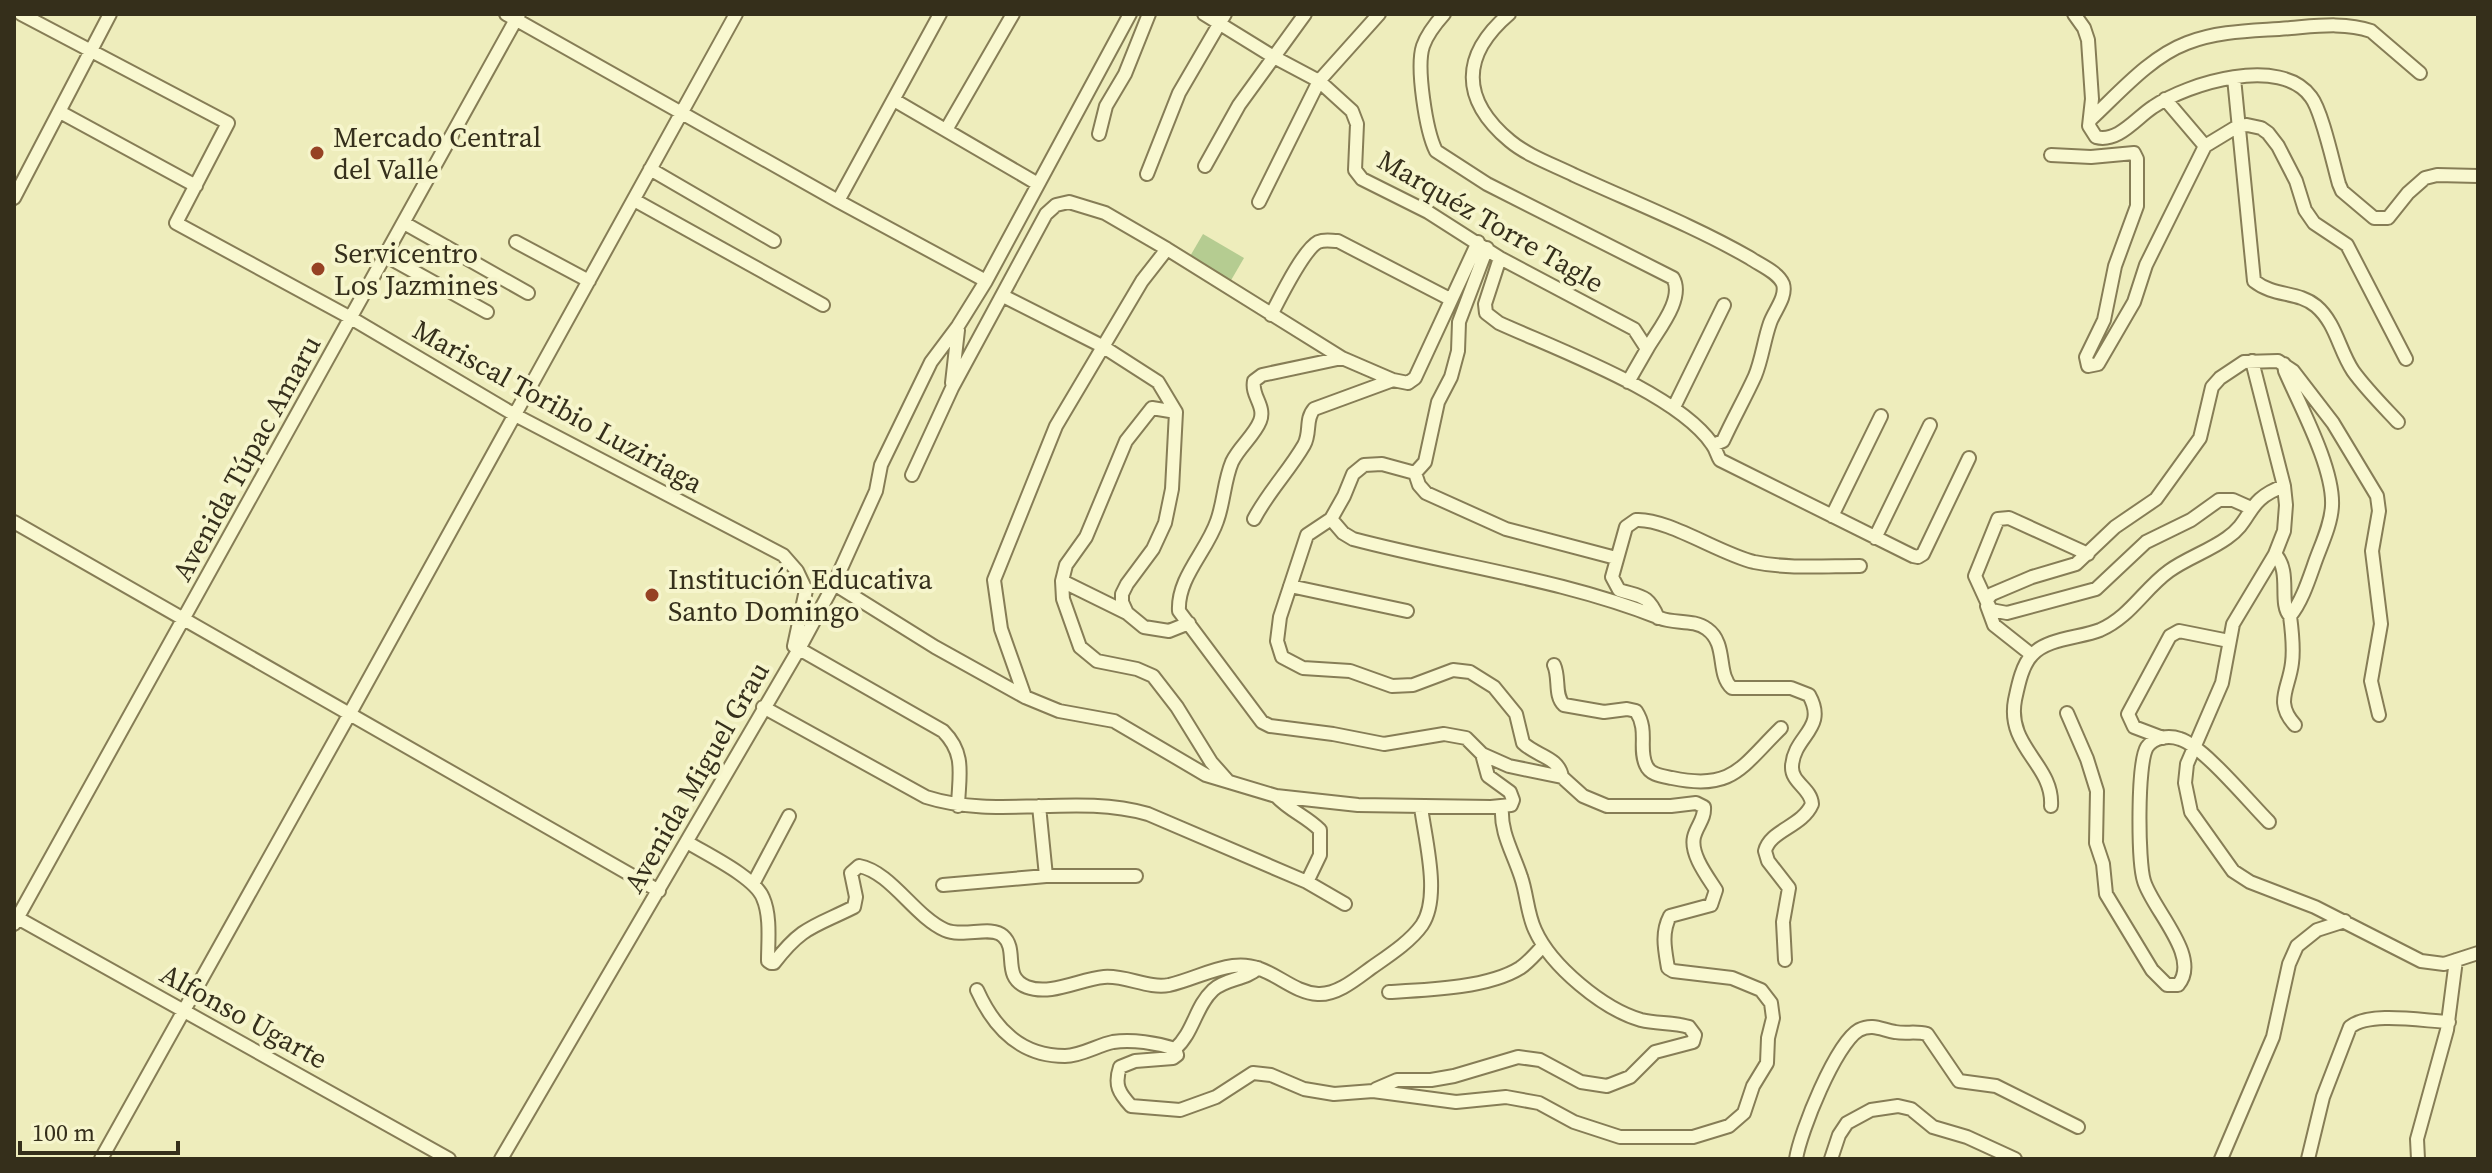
<svg xmlns="http://www.w3.org/2000/svg" width="2492" height="1173" font-family="'Source Serif 4',serif">
	<rect width="100%" height="100%" fill="#eeedbc"/>
	<!-- green -->
	<path fill="#b5cc91" d="M1203 234 1244 258 1230 282 1189 258Z"/>
	<g fill="none" stroke-linecap="round" stroke-linejoin="round">
		<defs>
			<path id="minor" d="M21 14 228 123 176 223 351 318 515 415 783 555 797 571 806 590 794 646 943 731C966 754 959 775 958 806
				M506 14 838 201 986 281
				M1204 14 1272 56 1319 81 1352 111 1357 124 1355 170 1362 179 1428 212 1500 258 1634 329 1647 349 1628 382
				M1444 14C1436 23 1427 34 1423 46 1416 67 1426 131 1436 151L1487 184 1673 278C1685 299 1657 331 1647 349
				M1509 14C1461 55 1460 99 1510 141 1528 156 1554 165 1574 175 1633 202 1694 226 1750 258 1760 265 1778 272 1783 284 1787 297 1774 311 1770 323 1764 340 1762 359 1755 376 1745 398 1733 419 1723 441L1713 445
				M2074 14 2084 28 2088 40 2092 99 2089 126 2096 137C2118 143 2136 118 2153 107 2188 83 2281 55 2311 97 2322 111 2333 163 2339 184L2342 191 2374 218H2388L2408 193 2425 178 2437 175 2478 176
				M2234 78 2254 281C2274 297 2298 291 2316 306 2336 323 2339 350 2353 371 2366 389 2383 406 2398 422
				M2165 99 2205 146
				M894 100 1038 184
				M60 112 196 186
				M2091 119C2120 92 2150 57 2187 43 2220 30 2257 31 2291 28 2316 26 2346 22 2371 31L2420 73
				M946 130 1013 14
				M1099 134 1106 106 1125 74 1149 14
				M2051 155 2091 157 2134 153 2137 159V206L2115 266 2104 320 2086 357 2088 366 2098 364 2134 302 2146 265 2205 146 2238 126 2247 125 2261 128 2268 133 2278 146 2296 181 2305 210 2314 223 2347 245 2406 359
				M1205 166 1239 105 1305 14
				M650 169 774 241
				M1147 174 1179 93 1225 14
				M14 198 110 14
				M634 200 823 305
				M838 201 940 14
				M1259 202 1319 81 1379 14
				M404 223 528 293
				M516 242 589 281
				M1487 248 1459 322 1458 351 1451 377 1438 402 1425 462 1415 473 1382 464 1364 465 1353 474 1344 496 1331 519 1307 535 1280 617 1277 641 1282 657 1303 668 1350 671 1392 686 1413 685 1453 670 1470 672 1494 687 1516 714 1523 743C1536 756 1559 757 1562 777
				M386 256 487 312
				M1500 258 1485 304 1486 313 1499 323C1556 349 1677 393 1712 444 1716 449 1717 455 1720 460L1913 556 1918 557 1923 554 1969 458
				M1003 296 1102 346 1158 382 1176 412 1172 489 1165 523 1153 549 1127 584 1122 594V602L1127 613 1144 627 1169 631 1189 623
				M1271 315C1280 298 1303 250 1318 242 1325 239 1331 241 1338 241L1450 299
				M2252 361 2284 486 2286 505 2284 531 2275 554 2233 624 2222 683 2187 764 2185 783 2191 812 2233 871 2250 882 2315 907 2421 961 2444 964 2478 953
				M952 383 958 330
				M1674 407 1724 305
				M1176 412 1152 408 1126 441 1086 537 1066 565 1062 581 1063 599 1080 647 1097 661 1137 669 1153 676 1177 707 1211 762 1227 780
				M1415 473 1419 485 1426 493 1506 529 1616 558
				M912 475 952 388 1046 214 1056 205 1069 202 1105 213 1167 249 1342 358
				M2251 508 2233 500H2219L2191 520 2146 542 2096 589 2007 613 1991 610 1986 600 1992 594 2032 577 2076 564 2115 527 2156 499 2200 438 2212 387 2220 378 2244 362 2278 361 2293 371 2333 423 2377 496 2379 511 2372 551 2381 624 2371 681 2379 715
				M1832 516 1881 416
				M1254 519C1268 492 1289 471 1304 445 1311 433 1305 419 1314 409L1393 380
				M1331 519 1343 533 1353 539C1455 566 1562 579 1660 618 1674 624 1694 619 1707 629 1728 644 1716 674 1732 688H1791L1809 695C1828 729 1794 735 1792 766 1791 783 1811 788 1812 804 1802 827 1770 830 1765 851L1768 861 1789 888 1783 922 1785 960
				M14 522 659 891
				M1875 538 1930 425
				M2275 554C2292 572 2278 603 2290 616 2301 603 2308 582 2314 565 2320 547 2331 526 2332 506 2334 468 2300 406 2285 371L2284 364
				M1062 581 1127 613
				M834 584 935 647 1025 697 1059 711 1114 721 1206 775 1276 796 1358 805 1491 807 1511 805 1513 800 1510 792 1488 776 1482 754
				M1290 586 1407 611
				M1986 600 1975 576 1998 519 2009 518 2088 554
				M1987 606 1994 625 2032 655
				M2290 616C2292 631 2294 648 2292 663 2289 689 2274 702 2295 725
				M1658 618C1648 594 1641 597 1619 590L1612 577 1626 527 1636 520C1667 518 1720 554 1754 562 1788 569 1825 566 1860 566
				M1554 665C1560 678 1554 696 1564 705L1604 712 1627 709 1636 711C1649 731 1638 748 1646 765 1650 775 1662 776 1672 778 1733 791 1741 767 1781 728
				M1025 697 1001 629 994 580 1056 426 1142 281 1167 249
				M763 707 926 797C998 820 1075 793 1148 814L1307 882 1345 904
				M2067 713 2087 759 2097 791 2096 843 2103 864 2106 894 2152 970 2167 985H2178C2202 957 2152 909 2144 881 2138 862 2137 763 2147 747 2154 737 2169 735 2180 739 2203 746 2249 802 2269 822
				M2163 738 2134 727 2128 714 2170 636 2179 631 2229 641
				M1276 796C1290 811 1306 816 1320 830V855L1307 882
				M1039 806 1046 876
				M2051 806C2054 765 2006 747 2015 700 2018 686 2022 665 2032 655 2047 638 2080 638 2100 630 2130 617 2144 589 2169 571 2187 558 2209 551 2227 538 2254 519 2245 500 2284 486
				M687 842C706 854 755 877 763 898 771 916 768 942 768 961L771 963H774C802 926 814 927 854 907L856 897 851 873 859 866C891 872 914 916 945 930 963 938 991 925 1003 936 1019 950 1001 977 1027 987 1051 996 1080 979 1104 977 1126 975 1148 989 1169 985 1191 980 1211 969 1233 966 1269 961 1287 992 1318 994 1337 995 1356 979 1371 968 1388 956 1410 942 1422 925 1441 897 1425 839 1421 807
				M753 884 789 816
				M943 885 1046 876H1136
				M14 916 449 1159
				M14 924 519 14
				M977 990C994 1028 1020 1056 1065 1056 1081 1056 1098 1045 1113 1042 1132 1039 1157 1043 1175 1049L1177 1055 1173 1058 1135 1061 1120 1067C1114 1085 1119 1093 1131 1106L1180 1110 1216 1097 1253 1073 1271 1075 1304 1089 1334 1094 1373 1091 1456 1102 1506 1097 1539 1103 1574 1122 1620 1137H1693L1729 1126 1744 1113 1753 1086 1767 1063 1768 1038 1773 1018 1771 1003 1761 990 1732 978 1673 971 1668 968C1665 950 1661 933 1670 916L1711 905 1716 890C1707 876 1690 854 1694 837 1697 825 1705 819 1704 807L1696 803 1671 806H1607L1583 796 1562 777 1509 766 1482 754 1466 738 1444 734 1384 744 1333 734 1270 726 1262 722 1179 611C1177 578 1207 551 1217 521 1224 502 1224 481 1232 462 1239 447 1254 436 1260 421 1266 406 1251 396 1254 381L1262 375 1342 358 1393 380 1408 383 1415 378 1478 242
				M1389 992C1427 990 1488 988 1520 968 1529 962 1536 953 1543 946
				M1175 1049C1194 1032 1195 1007 1213 990 1226 978 1246 980 1258 968
				M1376 1089 1397 1080H1431L1454 1076 1518 1057 1540 1060 1581 1082 1607 1086 1630 1077 1655 1052 1693 1042 1695 1035 1689 1027C1673 1022 1657 1024 1641 1020 1603 1009 1551 966 1535 930 1527 913 1527 894 1521 877 1513 852 1500 833 1502 806
				M101 1159 349 715 736 14
				M501 1159 799 649 834 584 876 491 881 465 931 362 958 326 986 281 1130 14
				M1796 1159C1800 1132 1836 1043 1859 1030 1873 1023 1882 1030 1895 1032 1906 1034 1916 1031 1927 1034L1959 1081 1996 1086 2078 1127
				M1831 1159 1839 1135 1847 1123 1871 1110 1898 1106 1911 1109 1933 1127 1967 1137 2015 1159
				M2221 1159 2273 1037 2289 964 2297 946 2317 930 2345 921
				M2308 1159 2323 1097 2350 1027C2370 1011 2423 1021 2449 1022
				M2418 1159 2417 1139 2447 1030 2456 960"/>
		</defs>
		<!-- minor casing -->
		<use href="#minor" stroke="#867d56" stroke-width="16"/>
		<!-- minor -->
		<use href="#minor" stroke="#f9f8d0" stroke-width="12"/>
	</g>
	<!-- markers -->
	<g fill="#964224" stroke="#f6f5cc" stroke-width="3">
		<circle cx="317" cy="153" r="8"/>
		<circle cx="318" cy="269" r="8"/>
		<circle cx="652" cy="595" r="8"/>
	</g>
	<g text-anchor="middle" stroke-width="8" stroke-linejoin="round" paint-order="stroke">
		<!-- poi labels -->
		<g font-size="28" fill="#352f1b" stroke="#f6f5cc" text-anchor="start">
			<text x="333" y="147">Mercado Central<tspan x="333" dy="32">del Valle</tspan></text>
			<text x="334" y="263">Servicentro<tspan x="334" dy="32">Los Jazmines</tspan></text>
			<text x="668" y="589">Institución Educativa<tspan x="668" dy="32">Santo Domingo</tspan></text>
		</g>
		<!-- street labels -->
		<g font-size="28" fill="#352f1b" stroke="#f6f5cc">
			<text transform="translate(1491 221) rotate(30)" y="10">Marquéz Torre Tagle</text>
			<text transform="translate(558 406) rotate(29)" y="10">Mariscal Toribio Luziriaga</text>
			<text transform="translate(246 458) rotate(-61)" y="10">Avenida Túpac Amaru</text>
			<text transform="translate(696 777) rotate(-60)" y="10">Avenida Miguel Grau</text>
			<text transform="translate(244 1016) rotate(29)" y="10">Alfonso Ugarte</text>
		</g>
	</g>
	<!-- border -->
	<rect width="2492" height="1173" fill="none" stroke="#352f1b" stroke-width="32"/>
	<!-- scale -->
	<path d="M20 1141v12h158v-12" fill="none" stroke="#352f1b" stroke-width="4"/>
	<text x="32" y="1141" font-size="24" fill="#352f1b" stroke="#f6f5cc" stroke-width="6" paint-order="stroke">100 m</text>
</svg>
